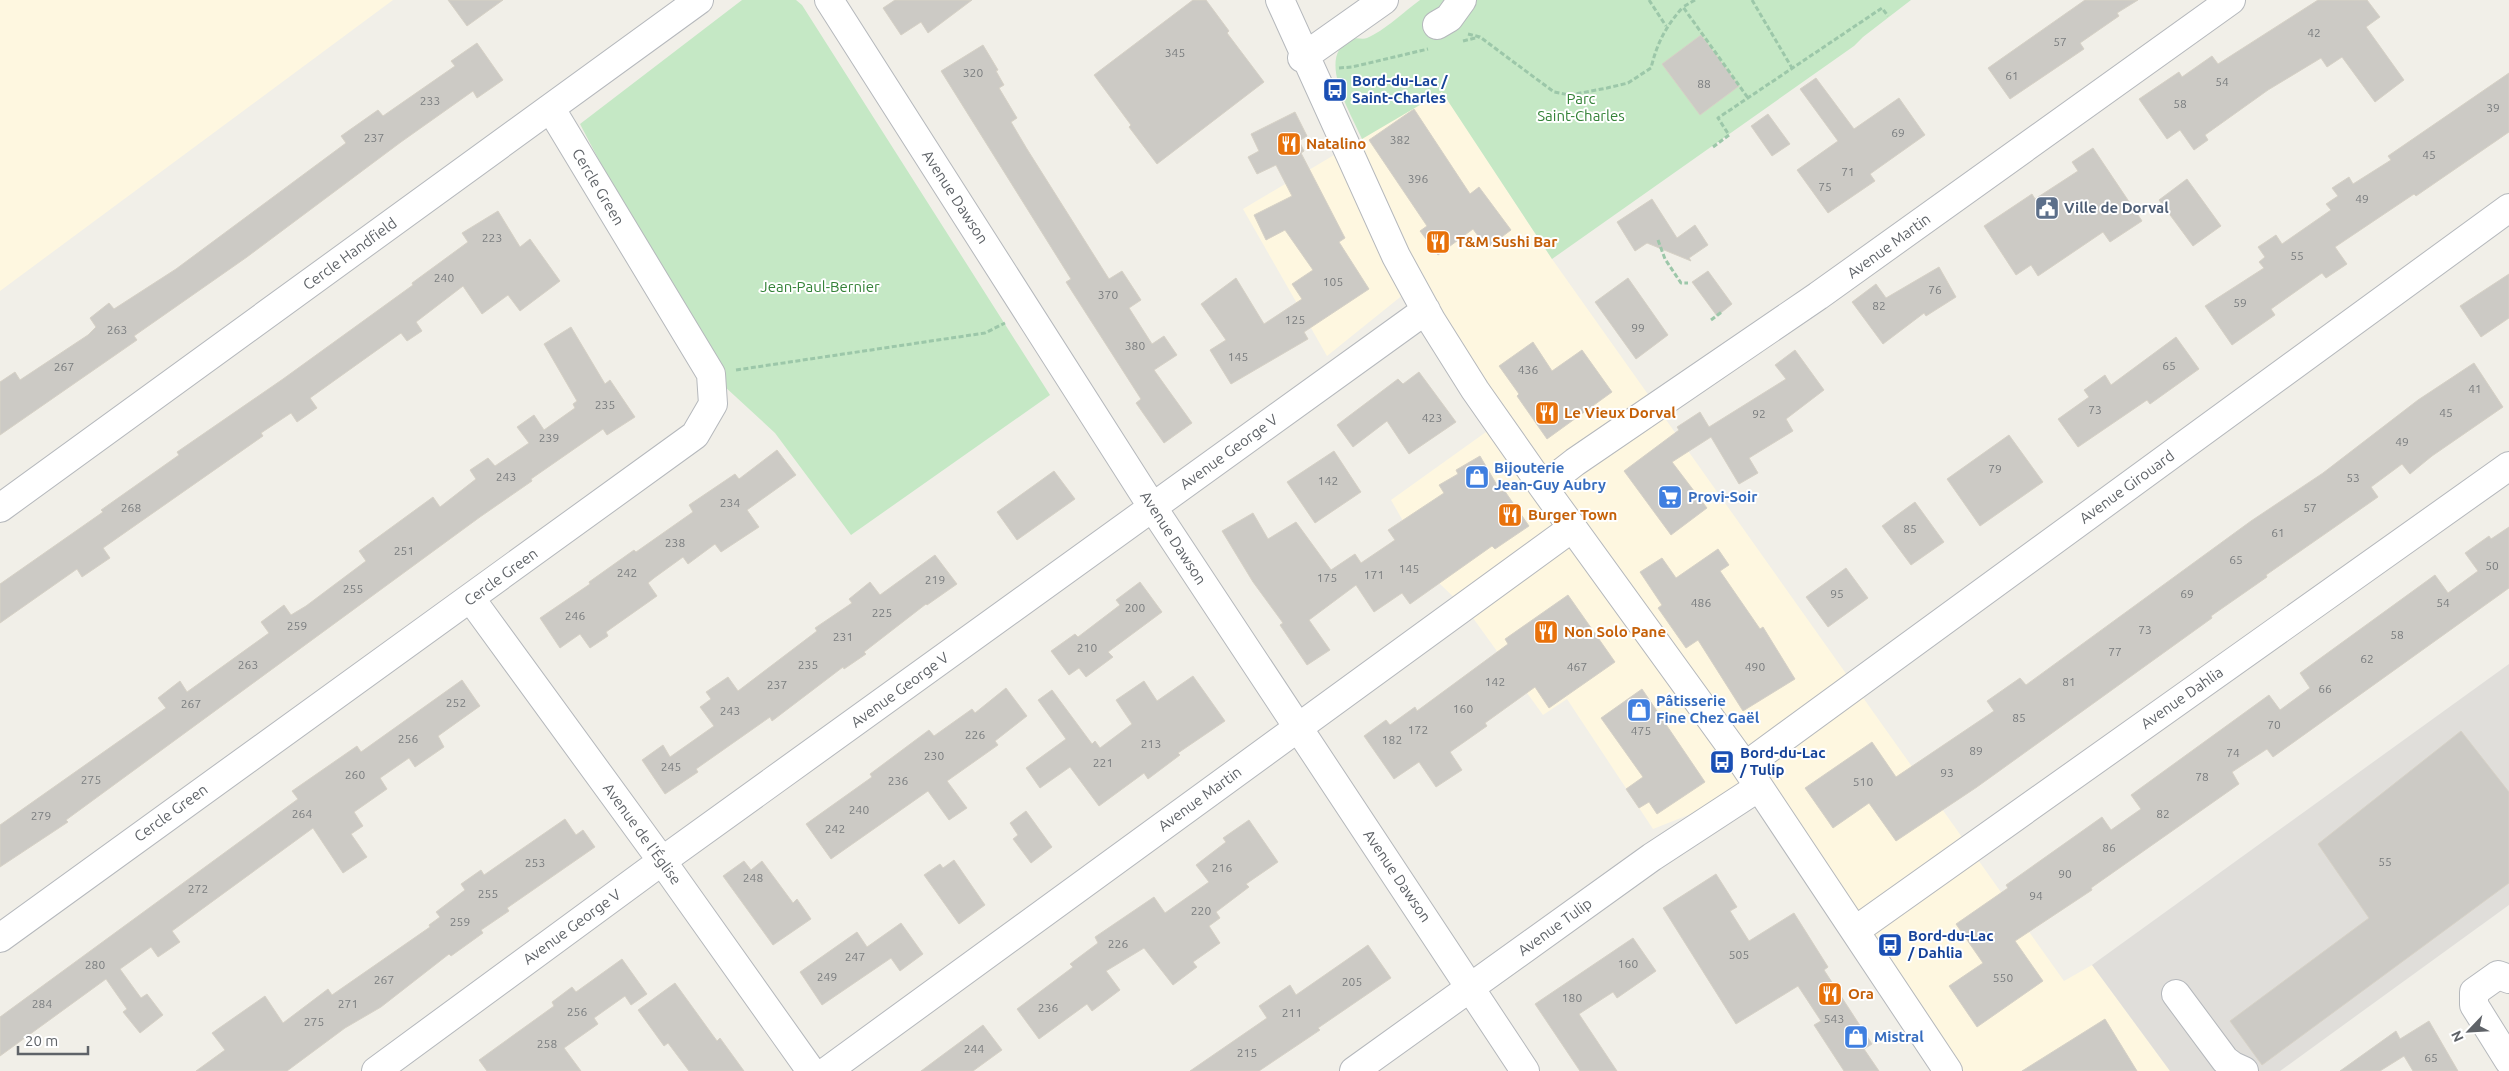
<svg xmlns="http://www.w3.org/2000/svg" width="2509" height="1071" font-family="Ubuntu,sans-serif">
	<rect width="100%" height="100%" fill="#f1efe8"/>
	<!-- commercial -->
	<path fill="#fef7e0" d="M0 0H393L0 291Z
		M1442 91 1552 259 2064 981 2092 965 2170 1071H1948L1759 787 1653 829 1567 699 1543 715 1468 611 1438 582 1391 500 1493 427 1404 294 1327 356 1243 209Z"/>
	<!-- industrial -->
	<path fill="#e0deda" d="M2509 664V905L2280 1071H2170L2092 965Z"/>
	<!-- green -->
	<path fill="#c5e8c5" d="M742 0H796L802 5 1050 395 851 535 775 433 711 374 580 124Z
		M1420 0H1911L1863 37 1854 46 1552 259 1442 92 1362 139C1352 115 1314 55 1352 39 1357 37 1362 40 1367 38 1384 31 1405 11 1420 0Z"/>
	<!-- building -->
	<path fill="#cccac5" stroke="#d6d1c6" d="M448 0H503L467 26Z
		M895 0H972L928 33 921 22 901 35 883 8Z
		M1193 0H1206L1229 31 1227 33 1264 82 1157 164 1129 127 1131 125 1094 75Z
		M2085 0H2138L2117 13 2119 16 2080 43 2084 49 2010 99 1988 68Z
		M2318 0H2367L2380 17 2366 27 2404 80 2375 102 2342 57 2327 67 2321 58 2268 90 2205 135 2208 140 2194 150 2180 130 2167 139 2139 99 2179 72 2182 77 2212 56 2218 64Z
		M1701 35 1739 86 1700 115 1662 64Z
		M477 43 503 80 477 98 473 91 401 142 247 257 134 336 137 340 0 435V382L15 372 20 380 88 335 96 327 90 318 109 303 114 309 176 269 346 143 341 136 378 110 383 116 455 66 451 61Z
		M983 45 998 70 996 71 1004 85 999 88 1017 118 1011 122 1027 149 1109 279 1122 271 1141 300 1129 308 1152 344 1164 336 1177 355 1154 370 1192 423 1164 443 1136 403 1141 399 1066 282 1071 279 941 71Z
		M2509 73V132L2416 196 2414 194 2335 247 2347 264 2326 278 2322 273 2271 309 2275 315 2232 345 2205 306 2264 268 2259 262 2265 257 2258 247 2276 235 2282 244 2331 210 2326 204 2338 196 2332 188 2349 177 2353 184 2391 160 2388 156Z
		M1816 78 1854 129 1899 98 1925 135 1870 174 1875 181 1828 213 1797 170 1838 141 1800 89Z
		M1414 109 1470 194 1479 187 1511 230 1487 248 1473 229 1438 255 1420 231 1427 226 1369 140Z
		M1295 112 1307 136 1299 141 1304 151 1301 153 1345 238 1339 242 1369 289 1304 332 1308 339 1231 384 1210 350 1226 340 1201 304 1236 278 1264 324 1302 299 1292 284 1313 270 1285 230 1266 240 1254 215 1292 196 1276 165 1257 174 1248 157 1259 151 1251 134Z
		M1768 114 1790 144 1772 156 1751 126Z
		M2093 148 2142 221 2110 242 2103 232 2038 276 2031 265 2016 275 1984 226 2032 194 2035 199 2078 171 2072 162Z
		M2187 179 2221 226 2193 246 2159 200Z
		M1652 199 1677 238 1695 225 1708 245 1689 258 1691 261 1647 243 1635 251 1617 222Z
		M498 211 520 247 530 239 560 281 520 311 508 295 482 314 463 286 416 322 422 331 407 341 401 333 310 398 317 408 297 422 291 413 261 433 263 436 103 548 110 558 82 577 77 569 0 623V584L103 512 101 510 179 455 177 452 283 379 413 285 412 283 468 242 462 233Z
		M1939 267 1956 297 1926 316 1924 313 1883 344 1852 302 1876 284 1886 298Z
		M1708 271 1732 304 1717 316 1692 282Z
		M2509 274V318L2481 337 2460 306Z
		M1628 278 1668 335 1636 359 1595 302Z
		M571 327 605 384 610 380 635 417 607 435 603 429 531 479 532 481 480 517 66 820 68 822 0 867V825L166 708 158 698 180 681 187 692 269 633 261 622 284 605 291 615 306 606 366 561 359 551 433 497 440 507 476 479 470 470 488 458 495 466 529 443 517 427 534 415 544 430 575 408 573 404 577 401 544 344Z
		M2176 337 2199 369 2150 404 2147 400 2078 447 2058 419 2089 397 2084 390 2105 375 2111 385Z
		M1533 342 1552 371 1582 350 1612 392 1547 439 1517 396 1519 394 1499 366Z
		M1795 350 1824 390 1786 419 1793 431 1749 458 1758 473 1739 484 1711 437 1672 462 1707 508 1671 535 1624 471 1679 430 1677 427 1700 412 1709 427 1786 379 1775 365Z
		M2474 363 2503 407 2432 456 2410 474 2402 464 2371 487 2378 497 2266 575 2267 577 2211 616 2212 618 1977 787 1896 841 1869 803 1833 828 1805 788 1872 742 1896 777 1994 711 1987 701 2020 678 2026 685 2251 521 2323 473 2418 400Z
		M1419 372 1456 422 1409 454 1387 421 1353 447 1337 425 1398 379 1403 384Z
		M2009 435 2043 482 1980 526 1947 479Z
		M777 450 796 475 747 510 759 527 721 552 715 544 688 564 683 557 654 578 648 583 657 596 606 632 608 636 590 648 580 634 560 648 540 618 590 584 589 582 634 550 636 552 693 512 689 505 735 474 739 479Z
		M1334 451 1361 492 1315 523 1287 482Z
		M1480 456 1501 492 1504 490 1529 526 1495 549 1492 546 1410 604 1402 593 1374 612 1356 585 1309 620 1330 650 1307 665 1280 625 1283 623 1253 582 1222 531 1253 513 1268 539 1296 522 1331 570 1355 554 1361 563 1395 540 1388 530 1444 493 1439 485 1458 474 1456 470Z
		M1054 471 1075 499 1017 540 997 512Z
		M1915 502 1944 542 1911 565 1882 526Z
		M2509 527V588L2273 757 2267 749 2232 772 2239 784 2091 888 2092 890 2015 941 2043 981 1977 1027 1949 986 1983 963 1956 924 2008 888 2006 885 2102 817 2111 830 2141 809 2131 795 2269 695 2280 710 2310 688 2300 673 2435 575 2448 593 2478 571 2465 553 2489 536 2491 539Z
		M1718 549 1729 565 1720 571 1760 629 1763 627 1795 679 1743 711 1698 640 1686 648 1658 608 1662 605 1640 572 1662 558 1676 578Z
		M935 555 957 584 927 605 926 604 864 652 866 654 844 669 843 667 772 721 770 717 696 769 698 772 665 794 642 760 663 745 670 757 714 726 700 707 711 699 706 692 728 677 738 691 817 631 815 628 852 603 849 599 870 582 880 595Z
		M1846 568 1868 598 1828 627 1806 597Z
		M1140 582 1162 612 1108 652 1113 657 1086 677 1079 668 1069 675 1051 651 1075 634 1078 637 1120 605 1116 600Z
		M1568 595 1615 662 1549 708 1535 687 1485 723 1487 726 1450 752 1462 770 1436 787 1419 762 1394 779 1364 736 1386 720 1390 725 1415 707 1417 711 1508 644 1505 639Z
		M1193 676 1225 721 1178 753 1180 755 1148 779 1144 773 1099 806 1070 767 1040 788 1026 768 1066 739 1038 700 1052 690 1092 744 1095 741 1100 748 1132 724 1116 700 1144 681 1157 701Z
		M462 680 480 706 438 736 444 747 415 767 409 758 380 778 387 789 354 812 363 826 351 834 367 857 343 873 313 828 172 931 180 942 158 957 151 947 120 969 141 998 147 994 163 1015 140 1033 123 1012 127 1009 106 979 0 1056V1017L298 799 292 791 357 746 361 752Z
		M1006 688 1027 716 995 741 998 745 947 781 967 808 949 820 928 791 831 859 806 824 872 777 870 774 929 730 934 736 972 709 975 713Z
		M1642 689 1705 782 1657 814 1649 802 1639 808 1626 789 1643 777 1601 718Z
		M2461 731 2509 792V883L2262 1065 2230 1021 2369 918 2318 844Z
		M1026 811 1052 847 1031 863 1013 839 1018 835 1010 823Z
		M565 819 576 835 583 830 595 847 507 908 509 911 481 930 483 933 451 956 449 954 381 1007 345 1028 287 1071H196L225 1050 212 1033 265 996 283 1023 328 989 332 995 430 927 429 925 440 917 436 912 465 890 461 884 481 870 484 875Z
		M1249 820 1278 862 1246 884 1249 887 1216 912 1220 918 1209 926 1220 943 1193 962 1197 967 1173 985 1144 948 1106 971 1120 990 1092 1011 1087 1004 1039 1039 1017 1009 1073 967 1070 964 1098 943 1095 937 1154 897 1165 913 1209 882 1196 865 1226 842 1223 838Z
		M954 860 985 905 959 924 924 875 940 864 943 868Z
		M744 861 751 870 762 861 793 903 797 899 811 919 773 945 723 876Z
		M1716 874 1737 907 1730 911 1749 941 1794 913 1828 967 1824 970 1872 1044 1864 1049 1879 1071H1844L1814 1025 1821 1021 1798 986 1736 1024 1663 908Z
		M901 923 923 954 900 971 891 958 822 1005 800 972 857 932 867 947Z
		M1633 938 1656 971 1617 998 1613 992 1579 1014 1617 1071H1580L1535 1004Z
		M1368 945 1391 978 1318 1028 1320 1030 1259 1071H1190L1267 1018 1259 1006 1290 985 1296 995Z
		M622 959 647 994 631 1005 625 996 594 1018 598 1024 564 1048 581 1071H487L479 1060 554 1006 552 1002 572 987 576 992Z
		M675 983 717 1041 720 1038 744 1071H689L668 1043 664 1046 638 1010Z
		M2105 1019 2137 1071H2022Z
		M2429 1021 2458 1071H2413L2404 1056 2380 1071H2340L2396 1031 2400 1039Z
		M983 1025 1002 1050 973 1071H921Z"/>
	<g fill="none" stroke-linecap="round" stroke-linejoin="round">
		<defs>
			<path id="minor" d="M829 0 1153 508 1525 1071
				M1280 0 1396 256 1431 320 1475 390 1543 487 1745 766 1948 1071
				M1437 25 1449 18 1462 0
				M1302 58 1384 0
				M1543 487 1575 462 1818 296 2231 0
				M0 508 699 0
				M471 599 662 861 811 1071
				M1745 766 2509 208
				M1856 930 2509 466
				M0 938 695 435 713 404 711 374 551 109
				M2509 979 2498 975 2474 992V1005L2509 1061
				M2176 994 2225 1060 2233 1066 2244 1071
				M376 1071 662 861 1426 310
				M827 1071 1572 528
				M1354 1071 1652 857 1759 787"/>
		</defs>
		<!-- minor casing -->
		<use href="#minor" stroke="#b5b8bc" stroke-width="30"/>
		<!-- path -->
		<path stroke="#9cc7a9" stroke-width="3" stroke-dasharray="5 2.5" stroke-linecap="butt" d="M1649 0 1666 26
			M1695 0 1683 7 1748 98
			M1752 0 1792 68
			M1468 34 1480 37 1554 92 1570 95 1607 88 1628 83 1651 68C1657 43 1666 26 1683 7
			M1463 41 1479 37
			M1339 68 1352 67 1428 49
			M1713 147 1729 135 1718 118 1882 8 1888 16
			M1658 240 1665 259 1681 283H1688
			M1711 320 1723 311
			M736 370 985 333 1005 323"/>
		<!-- minor -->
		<use href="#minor" stroke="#fff" stroke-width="28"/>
	</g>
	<!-- icons -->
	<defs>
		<symbol id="bus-square" viewBox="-11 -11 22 22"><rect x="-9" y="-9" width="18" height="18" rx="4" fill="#1a4fb4" stroke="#fff"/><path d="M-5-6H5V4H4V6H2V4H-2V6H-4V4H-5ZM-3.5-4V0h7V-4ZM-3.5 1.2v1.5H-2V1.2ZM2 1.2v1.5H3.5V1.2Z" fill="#fff"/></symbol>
		<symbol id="restaurant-square" viewBox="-11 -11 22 22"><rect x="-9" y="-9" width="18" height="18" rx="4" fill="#e8710a" stroke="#fff"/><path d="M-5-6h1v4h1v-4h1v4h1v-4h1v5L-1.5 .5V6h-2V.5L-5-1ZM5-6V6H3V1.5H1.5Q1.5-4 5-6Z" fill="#fff"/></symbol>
		<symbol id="civic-square" viewBox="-11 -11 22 22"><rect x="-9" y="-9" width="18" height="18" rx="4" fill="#5c6f8a" stroke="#fff"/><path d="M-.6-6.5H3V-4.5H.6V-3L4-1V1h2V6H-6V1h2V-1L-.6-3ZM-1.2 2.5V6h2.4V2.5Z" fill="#fff"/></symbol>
		<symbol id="shop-square" viewBox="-11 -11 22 22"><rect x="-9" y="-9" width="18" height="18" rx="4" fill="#3f7fe0" stroke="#fff"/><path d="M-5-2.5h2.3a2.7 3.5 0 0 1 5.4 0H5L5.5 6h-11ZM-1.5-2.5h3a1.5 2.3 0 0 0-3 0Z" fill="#fff"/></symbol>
		<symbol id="supermarket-square" viewBox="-11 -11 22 22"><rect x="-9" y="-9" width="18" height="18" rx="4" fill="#3f7fe0" stroke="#fff"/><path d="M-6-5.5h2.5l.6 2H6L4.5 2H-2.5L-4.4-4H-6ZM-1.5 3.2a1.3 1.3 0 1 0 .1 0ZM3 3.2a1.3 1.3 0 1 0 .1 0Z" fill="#fff"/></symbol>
	</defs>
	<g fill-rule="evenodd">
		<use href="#bus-square" x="1321" y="76" width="28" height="28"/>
		<use href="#restaurant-square" x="1275" y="130" width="28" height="28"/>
		<use href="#civic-square" x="2033" y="194" width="28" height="28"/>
		<use href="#restaurant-square" x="1424" y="228" width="28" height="28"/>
		<use href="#restaurant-square" x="1533" y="399" width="28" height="28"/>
		<use href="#shop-square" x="1463" y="463" width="28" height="28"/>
		<use href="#supermarket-square" x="1656" y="483" width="28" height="28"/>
		<use href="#restaurant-square" x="1496" y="501" width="28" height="28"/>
		<use href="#restaurant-square" x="1532" y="618" width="28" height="28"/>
		<use href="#shop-square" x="1625" y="696" width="28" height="28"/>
		<use href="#bus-square" x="1708" y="748" width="28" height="28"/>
		<use href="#bus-square" x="1876" y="931" width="28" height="28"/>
		<use href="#restaurant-square" x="1816" y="980" width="28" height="28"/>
		<use href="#shop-square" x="1842" y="1023" width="28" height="28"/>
	</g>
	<g text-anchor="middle" stroke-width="4" stroke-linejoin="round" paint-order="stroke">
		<!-- number labels -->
		<g font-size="12" fill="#7a7d7f">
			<text x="2314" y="37">42</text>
			<text x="2060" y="46">57</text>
			<text x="1175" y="57">345</text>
			<text x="973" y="77">320</text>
			<text x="2012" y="80">61</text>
			<text x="2222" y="86">54</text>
			<text x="1704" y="88">88</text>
			<text x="430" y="105">233</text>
			<text x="2180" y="108">58</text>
			<text x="2493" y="112">39</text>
			<text x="1898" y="137">69</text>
			<text x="374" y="142">237</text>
			<text x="1400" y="144">382</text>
			<text x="2429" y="159">45</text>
			<text x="1848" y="176">71</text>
			<text x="1418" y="183">396</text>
			<text x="1825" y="191">75</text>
			<text x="2362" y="203">49</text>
			<text x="492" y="242">223</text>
			<text x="2297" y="260">55</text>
			<text x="444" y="282">240</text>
			<text x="1333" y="286">105</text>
			<text x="1935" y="294">76</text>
			<text x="1108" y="299">370</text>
			<text x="2240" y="307">59</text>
			<text x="1879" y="310">82</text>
			<text x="1295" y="324">125</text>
			<text x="1638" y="332">99</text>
			<text x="117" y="334">263</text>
			<text x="1135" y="350">380</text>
			<text x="1238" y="361">145</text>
			<text x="2169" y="370">65</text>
			<text x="64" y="371">267</text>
			<text x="1528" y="374">436</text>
			<text x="2475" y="393">41</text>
			<text x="605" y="409">235</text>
			<text x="2095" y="414">73</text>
			<text x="2446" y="417">45</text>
			<text x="1759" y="418">92</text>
			<text x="1432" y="422">423</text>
			<text x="549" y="442">239</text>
			<text x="2402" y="446">49</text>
			<text x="1995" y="473">79</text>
			<text x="506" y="481">243</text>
			<text x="2353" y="482">53</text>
			<text x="1328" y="485">142</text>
			<text x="730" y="507">234</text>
			<text x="131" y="512">268</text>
			<text x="2310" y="512">57</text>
			<text x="1910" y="533">85</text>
			<text x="2278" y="537">61</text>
			<text x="675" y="547">238</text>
			<text x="404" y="555">251</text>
			<text x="2236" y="564">65</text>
			<text x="2492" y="570">50</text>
			<text x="1409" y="573">145</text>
			<text x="627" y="577">242</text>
			<text x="1374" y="579">171</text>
			<text x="1327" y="582">175</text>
			<text x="935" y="584">219</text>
			<text x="353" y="593">255</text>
			<text x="1837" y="598">95</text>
			<text x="2187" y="598">69</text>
			<text x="1701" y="607">486</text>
			<text x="2443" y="607">54</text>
			<text x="1135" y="612">200</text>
			<text x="882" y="617">225</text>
			<text x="575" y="620">246</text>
			<text x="297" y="630">259</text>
			<text x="2145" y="634">73</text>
			<text x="2397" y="639">58</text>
			<text x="843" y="641">231</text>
			<text x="1087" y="652">210</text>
			<text x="2115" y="656">77</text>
			<text x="2367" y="663">62</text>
			<text x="248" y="669">263</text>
			<text x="808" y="669">235</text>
			<text x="1577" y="671">467</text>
			<text x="1755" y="671">490</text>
			<text x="1495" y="686">142</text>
			<text x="2069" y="686">81</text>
			<text x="777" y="689">237</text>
			<text x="2325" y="693">66</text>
			<text x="456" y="707">252</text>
			<text x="191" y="708">267</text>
			<text x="1463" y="713">160</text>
			<text x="730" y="715">243</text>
			<text x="2019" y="722">85</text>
			<text x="2274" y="729">70</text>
			<text x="1418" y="734">172</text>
			<text x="1641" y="735">475</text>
			<text x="975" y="739">226</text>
			<text x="408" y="743">256</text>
			<text x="1392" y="744">182</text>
			<text x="1151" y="748">213</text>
			<text x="1976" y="755">89</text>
			<text x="2233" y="757">74</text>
			<text x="934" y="760">230</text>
			<text x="1103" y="767">221</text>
			<text x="671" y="771">245</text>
			<text x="1947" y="777">93</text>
			<text x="355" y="779">260</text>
			<text x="2202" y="781">78</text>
			<text x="91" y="784">275</text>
			<text x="898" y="785">236</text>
			<text x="1863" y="786">510</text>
			<text x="859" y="814">240</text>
			<text x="302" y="818">264</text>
			<text x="2163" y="818">82</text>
			<text x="41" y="820">279</text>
			<text x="835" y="833">242</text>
			<text x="2109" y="852">86</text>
			<text x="2385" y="866">55</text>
			<text x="535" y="867">253</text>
			<text x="1222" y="872">216</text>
			<text x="2065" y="878">90</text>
			<text x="753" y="882">248</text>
			<text x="198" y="893">272</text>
			<text x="488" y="898">255</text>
			<text x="2036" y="900">94</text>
			<text x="1201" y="915">220</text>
			<text x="460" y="926">259</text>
			<text x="1118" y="948">226</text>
			<text x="1739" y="959">505</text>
			<text x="855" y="961">247</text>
			<text x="1628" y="968">160</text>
			<text x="95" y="969">280</text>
			<text x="827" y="981">249</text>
			<text x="2003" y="982">550</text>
			<text x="384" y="984">267</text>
			<text x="1352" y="986">205</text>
			<text x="1572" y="1002">180</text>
			<text x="42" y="1008">284</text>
			<text x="348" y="1008">271</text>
			<text x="1048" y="1012">236</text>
			<text x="577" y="1016">256</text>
			<text x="1292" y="1017">211</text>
			<text x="1834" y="1023">543</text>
			<text x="314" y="1026">275</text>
			<text x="547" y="1048">258</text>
			<text x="974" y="1053">244</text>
			<text x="1247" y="1057">215</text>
			<text x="2431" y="1062">65</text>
		</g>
		<!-- transit labels -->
		<g font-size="15" font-weight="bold" fill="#164399" stroke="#fff" text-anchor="start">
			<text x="1352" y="86">Bord-du-Lac /<tspan x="1352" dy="17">Saint-Charles</tspan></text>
			<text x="1740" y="758">Bord-du-Lac<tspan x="1740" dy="17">/ Tulip</tspan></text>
			<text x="1908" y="941">Bord-du-Lac<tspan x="1908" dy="17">/ Dahlia</tspan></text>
		</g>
		<!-- park labels -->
		<g font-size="15" fill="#348238" stroke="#fff">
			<text x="1581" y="104">Parc<tspan x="1581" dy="17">Saint-Charles</tspan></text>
			<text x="820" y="292">Jean-Paul-Bernier</text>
		</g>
		<!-- food labels -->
		<g font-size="15" font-weight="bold" fill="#c56008" stroke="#fff" text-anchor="start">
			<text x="1306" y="149">Natalino</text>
			<text x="1456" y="247">T&amp;M Sushi Bar</text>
			<text x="1564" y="418">Le Vieux Dorval</text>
			<text x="1528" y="520">Burger Town</text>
			<text x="1564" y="637">Non Solo Pane</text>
			<text x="1848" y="999">Ora</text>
		</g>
		<!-- street labels -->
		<g font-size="15" fill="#5f6368" stroke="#fff">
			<text transform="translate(598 187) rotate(59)" y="5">Cercle Green</text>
			<text transform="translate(955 197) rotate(57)" y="5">Avenue Dawson</text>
			<text transform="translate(1889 246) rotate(-36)" y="5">Avenue Martin</text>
			<text transform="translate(350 254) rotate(-36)" y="5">Cercle Handfield</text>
			<text transform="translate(1229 452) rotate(-36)" y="5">Avenue George V</text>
			<text transform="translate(2127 487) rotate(-36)" y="5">Avenue Girouard</text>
			<text transform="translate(1173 538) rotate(57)" y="5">Avenue Dawson</text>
			<text transform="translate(501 577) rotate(-36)" y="5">Cercle Green</text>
			<text transform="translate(900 690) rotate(-36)" y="5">Avenue George V</text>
			<text transform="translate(2182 698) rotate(-35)" y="5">Avenue Dahlia</text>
			<text transform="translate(1200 799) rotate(-36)" y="5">Avenue Martin</text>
			<text transform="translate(171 813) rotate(-36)" y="5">Cercle Green</text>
			<text transform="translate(642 834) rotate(54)" y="5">Avenue de l'Église</text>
			<text transform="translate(1397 876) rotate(56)" y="5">Avenue Dawson</text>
			<text transform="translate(572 927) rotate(-36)" y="5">Avenue George V</text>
			<text transform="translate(1555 927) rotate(-36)" y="5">Avenue Tulip</text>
		</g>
		<!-- service labels -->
		<g font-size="15" font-weight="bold" fill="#4e5e75" stroke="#fff" text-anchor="start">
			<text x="2064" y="213">Ville de Dorval</text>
		</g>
		<!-- shop labels -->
		<g font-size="15" font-weight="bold" fill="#366cbe" stroke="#fff" text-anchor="start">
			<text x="1494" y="473">Bijouterie<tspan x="1494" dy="17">Jean-Guy Aubry</tspan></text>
			<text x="1688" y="502">Provi-Soir</text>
			<text x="1656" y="706">Pâtisserie<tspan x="1656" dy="17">Fine Chez Gaël</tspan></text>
			<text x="1874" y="1042">Mistral</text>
		</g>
	</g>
	<!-- north arrow -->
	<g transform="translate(2469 1031) rotate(245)" stroke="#ffffff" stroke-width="4" paint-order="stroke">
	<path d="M0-4L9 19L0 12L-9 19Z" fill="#5f6368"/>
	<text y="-8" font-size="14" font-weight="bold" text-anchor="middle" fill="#5f6368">N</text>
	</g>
	<!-- scale -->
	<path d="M18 1046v8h70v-8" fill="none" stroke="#5f6368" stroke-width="2.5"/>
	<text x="25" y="1046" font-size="15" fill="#5f6368" stroke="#ffffff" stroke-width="4" paint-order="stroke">20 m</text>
</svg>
